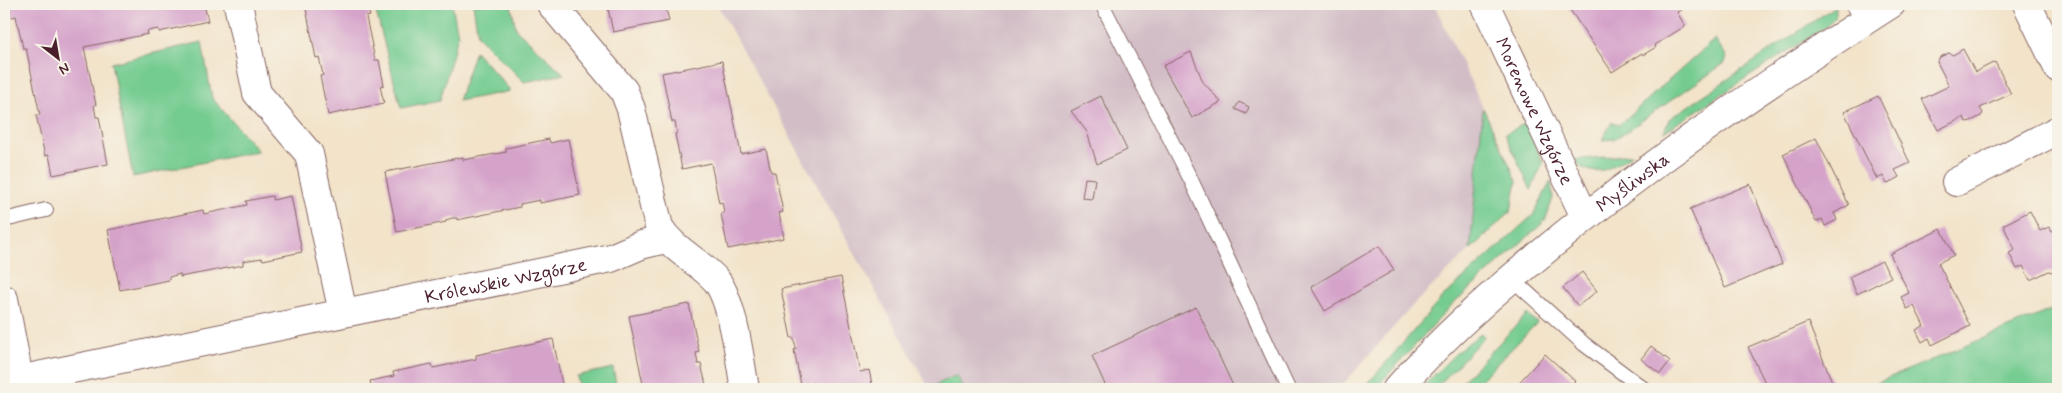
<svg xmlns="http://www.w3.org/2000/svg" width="2062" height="393" font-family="Mynerve,sans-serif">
	<rect width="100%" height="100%" fill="#f7f3e8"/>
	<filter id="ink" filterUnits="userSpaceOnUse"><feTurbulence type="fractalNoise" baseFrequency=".02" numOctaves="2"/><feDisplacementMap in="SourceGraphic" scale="10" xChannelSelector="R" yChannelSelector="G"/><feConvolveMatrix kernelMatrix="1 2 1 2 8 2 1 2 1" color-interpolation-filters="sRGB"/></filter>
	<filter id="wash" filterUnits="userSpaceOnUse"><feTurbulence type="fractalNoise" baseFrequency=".0096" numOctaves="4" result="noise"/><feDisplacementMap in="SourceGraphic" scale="20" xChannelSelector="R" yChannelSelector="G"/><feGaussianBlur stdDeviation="1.12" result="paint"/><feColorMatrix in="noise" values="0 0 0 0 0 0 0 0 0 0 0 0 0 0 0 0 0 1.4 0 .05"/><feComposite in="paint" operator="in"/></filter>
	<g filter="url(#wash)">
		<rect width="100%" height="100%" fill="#f2e3c9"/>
		<!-- industrial -->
		<path fill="#d2bdc6" d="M717 4H1434L1483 108 1470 250 1413 305 1339 389H963L956 375 929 388Z"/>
		<!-- green -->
		<path fill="#75cc91" stroke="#60765e" d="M374 4H452L458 35 440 100 401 108Z
			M473 4H511L516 29 564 74 524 82 478 36Z
			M1836 6V14L1828 25 1664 132 1669 119Z
			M1715 39 1727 57 1725 63 1627 131 1614 139 1602 140 1612 122 1619 125Z
			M202 42 212 98 258 151 133 177 111 63Z
			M475 51 511 91 458 101Z
			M1483 108 1517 181 1511 211 1470 250Z
			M1526 123 1543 163 1531 190 1505 134Z
			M1632 154C1614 166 1592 183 1574 160Z
			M1551 181 1553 198 1545 221 1450 307 1375 389H1363L1442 298 1533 215Z
			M2058 307V389H1862Z
			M1527 314 1537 323 1472 389H1455Z
			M1481 333 1484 337 1435 389H1420L1456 353Z
			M613 368 617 389H579L576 376Z
			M957 375 963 389 929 388Z"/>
		<g id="blocks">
			<!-- building -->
			<path fill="#d5a3ca" d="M6 4H204L208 21 159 32V29L147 31 148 34 84 47 96 105H94L96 117H99L108 164 53 175 49 155 45 156 36 115H40L26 48H23L16 16 9 18Z
				M305 4H367L370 16 366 17 375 60H379L384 85 380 86 384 103 328 115 320 76 323 75 319 57 316 58Z
				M607 4H665L669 21 613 32Z
				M1566 4H1679L1682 10 1677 12 1685 26 1655 45 1656 47 1643 55 1642 53 1612 72Z
				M1963 49 1975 72 1995 62 2011 94 1980 108 1983 113 1981 116 1971 121 1966 122 1964 117 1938 130 1922 99 1949 86 1937 62 1940 57 1949 53 1953 55Z
				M1191 52 1203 82 1221 102 1192 118 1163 66Z
				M722 61 741 154 766 149 771 172H775L783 212 779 213 784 238 728 249 721 214 724 213 722 202 719 203 711 163 682 169 675 134 677 133 675 122H672L662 73Z
				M1101 96 1127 150 1097 164 1087 132 1071 111Z
				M1878 96 1910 163 1895 170 1899 177 1887 184 1883 176 1877 179 1844 112Z
				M1239 102 1249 107 1246 114 1235 109Z
				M1816 138 1849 205 1834 213 1837 220 1825 226 1822 219 1816 222 1783 154Z
				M549 139 550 143 568 139 580 195 540 203V200L520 204V207L457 220V218H452L446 220V222L397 232 385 172 463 157V160L506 152V148Z
				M1085 178 1095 179 1092 199 1082 198Z
				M1750 184 1782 264 1725 288 1690 209Z
				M272 196 273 200 291 196 302 252 263 260 262 258 243 261V265L180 277V274L169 277V280L120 290 108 230 203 210 204 214 247 205 246 201Z
				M2030 211 2040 231 2049 227 2052 232 2058 229V272L2055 273 2049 271 2030 280 2023 266 2017 269 2009 253 2015 250 2003 225Z
				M1941 229 1954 255 1938 263 1970 326 1932 345 1929 338 1922 342 1916 330 1924 326 1914 306 1907 309 1901 297 1909 293 1890 254Z
				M1379 246 1394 270 1325 311 1311 287Z
				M1882 261 1891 277 1857 294 1849 277Z
				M1582 272 1597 291 1578 306 1563 288Z
				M841 277 860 372 869 370 873 389H814L813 383 801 385 794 350 796 349 795 344 794 338H791L781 289Z
				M689 304 699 352 696 353 698 364H701L707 389H644L629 316Z
				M1196 307 1234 388 1107 389 1092 356Z
				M1808 322 1835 389H1768L1748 347Z
				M553 339 563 389H372L370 381 394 376 393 372 432 364 433 368 476 359V355Z
				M1651 346 1670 361 1660 374 1641 359Z
				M1545 354 1575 381 1570 386 1574 389H1513Z"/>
		</g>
	</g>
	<g filter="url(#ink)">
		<use href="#blocks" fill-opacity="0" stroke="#856462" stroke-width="1"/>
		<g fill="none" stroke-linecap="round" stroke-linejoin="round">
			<defs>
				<path id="lane" d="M1102 4 1191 180 1288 389
					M1852 4 1863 22
					M4 220 46 210
					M1511 278 1584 344 1644 389"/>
				<g id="street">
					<path d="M238 4 257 93 309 154 343 313"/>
					<path d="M551 4 624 91 631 109 659 227C673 250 697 260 715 279 733 299 740 362 745 389"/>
					<path id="s1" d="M1485 4 1585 217"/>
					<path d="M2027 4 2058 68"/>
					<path d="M1956 182 2058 130"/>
					<path d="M4 299 21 389"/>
					<path id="s2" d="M4 383 611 258 641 245 666 239"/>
				</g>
				<g id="secondary">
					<path id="s3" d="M1397 389C1441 339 1491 294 1543 252 1652 161 1771 81 1891 4"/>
				</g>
			</defs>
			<!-- lane casing -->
			<use href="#lane" stroke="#856462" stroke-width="16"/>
			<!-- street casing -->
			<use href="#street" stroke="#856462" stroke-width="30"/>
			<!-- secondary casing -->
			<use href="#secondary" stroke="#856462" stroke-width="30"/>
			<!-- lane -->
			<use href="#lane" stroke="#fff" stroke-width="14"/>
			<!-- street -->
			<use href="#street" stroke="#fff" stroke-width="28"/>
			<!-- secondary -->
			<use href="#secondary" stroke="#fff" stroke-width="28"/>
		</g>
	</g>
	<g text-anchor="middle" stroke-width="4" stroke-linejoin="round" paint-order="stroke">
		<!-- street labels -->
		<g font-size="19" fill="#4a1f2b" stroke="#f7f3e8">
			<text dy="7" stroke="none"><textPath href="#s1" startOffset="118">Morenowe Wzgórze</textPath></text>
			<text dy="7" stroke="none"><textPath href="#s3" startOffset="314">Myśliwska</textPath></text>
			<text dy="7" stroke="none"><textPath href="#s2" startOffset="512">Królewskie Wzgórze</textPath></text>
		</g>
	</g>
	<!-- margin -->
	<rect width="2062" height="393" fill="none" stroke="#f7f3e8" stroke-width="20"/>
	<!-- north arrow -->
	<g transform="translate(58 58) rotate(149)" stroke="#f7f3e8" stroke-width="4" paint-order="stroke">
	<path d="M0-4L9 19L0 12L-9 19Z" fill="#4a1f2b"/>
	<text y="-8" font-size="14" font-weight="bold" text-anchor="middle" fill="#4a1f2b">N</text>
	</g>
</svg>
